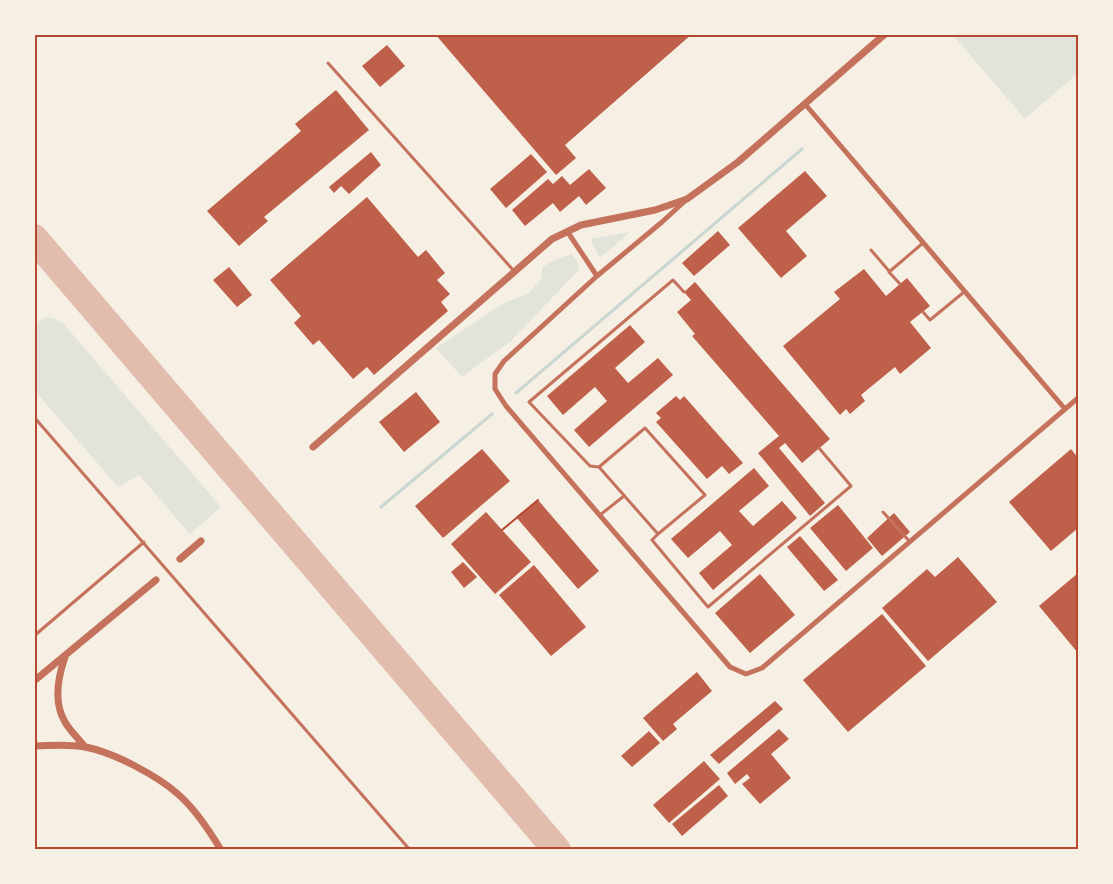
<svg xmlns="http://www.w3.org/2000/svg" width="1113" height="884" font-family="'Golos Text',sans-serif">
	<rect width="100%" height="100%" fill="#f6efe4"/>
	<!-- green -->
	<path fill="#e2e4dc" d="M953 35H1078V73L1025 119Z
		M630 232 600 258 590 239Z
		M571 254 576 259 579 266 577 272 511 341 462 377 436 348 502 304 529 293 542 278V267L559 258Z
		M47 317 57 319 63 323 221 507 190 534 139 475 118 487 35 391V327L40 320Z"/>
	<g fill="none" stroke-linecap="round" stroke-linejoin="round">
		<!-- stream -->
		<path stroke="#c9d6d2" stroke-width="3" d="M516 393 802 149
			M381 507 492 414"/>
		<!-- taxiway -->
		<path stroke="#e2bdae" stroke-width="28" d="M34 238 557 850"/>
	</g>
	<!-- building -->
	<path fill="#bf614a" d="M435 34H692L565 145 576 158 556 175Z
		M387 45 405 66 380 87 362 66Z
		M336 90 369 130 264 217 268 221 239 246 207 211 301 131 295 124Z
		M371 152 381 165 349 194 341 186 334 193 329 187Z
		M531 154 547 172 506 208 490 189Z
		M589 169 606 188 586 205 579 196 560 212 553 203 525 226 512 210 548 179 553 184 562 176 570 185Z
		M805 171 827 196 786 231 807 256 781 278 738 228Z
		M367 197 418 257 426 250 445 273 437 280 450 294 441 302 448 311 374 375 367 367 353 379 319 340 313 345 294 323 301 316 270 280Z
		M718 231 730 245 694 276 682 263Z
		M229 267 252 295 237 307 213 280Z
		M864 269 886 296 907 278 930 306 910 322 931 348 900 374 895 367 861 395 865 401 850 414 846 409 840 415 783 346 840 299 834 292Z
		M695 282 830 439 802 463 785 443 779 448 825 503 810 516 758 453 779 436 692 336 695 334 677 312 691 300 684 292Z
		M630 325 645 342 615 368 628 383 658 358 673 375 589 447 574 430 607 401 595 387 563 415 547 396Z
		M416 392 440 422 404 452 379 422Z
		M676 396 680 400 684 396 743 463 729 474 722 466 707 479 656 422 661 418 656 413Z
		M482 449 510 481 443 538 415 506Z
		M1071 449 1078 458V528L1051 551 1009 502Z
		M754 468 769 486 739 511 753 526 782 501 797 518 713 590 699 573 732 545 720 531 688 558 671 539Z
		M538 500 599 571 578 589 516 517Z
		M838 505 873 548 846 571 810 528Z
		M486 512 531 562 495 594 451 544Z
		M894 513 910 532 882 556 867 538Z
		M800 536 838 580 824 591 787 547Z
		M958 557 997 602 928 661 882 608 927 569 935 577Z
		M463 562 477 577 464 588 451 572Z
		M534 565 586 627 551 656 499 595Z
		M1078 573V653L1039 606Z
		M760 574 795 615 750 653 715 613Z
		M882 614 926 666 848 732 803 680Z
		M697 672 712 691 673 724 677 729 663 741 643 718Z
		M775 701 783 709 719 764 710 755Z
		M779 729 789 739 771 754 791 778 760 804 742 784 750 778 747 774 735 784 727 773Z
		M649 731 660 743 632 767 621 756Z
		M704 761 720 779 669 823 653 805Z
		M719 785 728 796 682 836 672 824Z"/>
	<g fill="none" stroke-linecap="round" stroke-linejoin="round">
		<!-- path -->
		<path stroke="#b5482f" stroke-width="2" d="M502 530 538 500"/>
		<!-- service -->
		<path stroke="#c5725c" stroke-width="3" d="M328 63 514 271
			M871 250 889 271
			M900 284 889 272 923 243
			M923 312 930 320 964 292
			M34 417 410 850
			M645 428 705 495 658 534 599 467Z
			M599 467 590 466 529 402 673 280 684 292
			M883 512 910 542
			M600 515 624 496
			M658 534 652 540 708 607 851 486 819 448
			M34 636 144 542"/>
		<!-- minor -->
		<path stroke="#c5725c" stroke-width="5" d="M805 104 1065 409
			M686 200 662 222 597 276 504 361 495 374V389L506 406 730 667 746 674 762 668 1078 398
			M567 231 597 276"/>
		<!-- tertiary -->
		<path stroke="#c5725c" stroke-width="7" d="M313 447 552 239 581 225 655 210 687 199 738 162 885 34
			M180 559 201 541
			M65 657C58 677 53 702 65 722 70 731 79 739 85 747
			M34 681 156 580
			M34 746C51 745 69 744 85 747 113 752 158 776 179 795 196 810 209 830 221 850"/>
	</g>
	<!-- border -->
	<rect width="1113" height="884" fill="none" stroke="#f6efe4" stroke-width="72"/>
	<rect x="36" y="36" width="1041" height="812" fill="none" stroke="#b5482f" stroke-width="2"/>
</svg>
